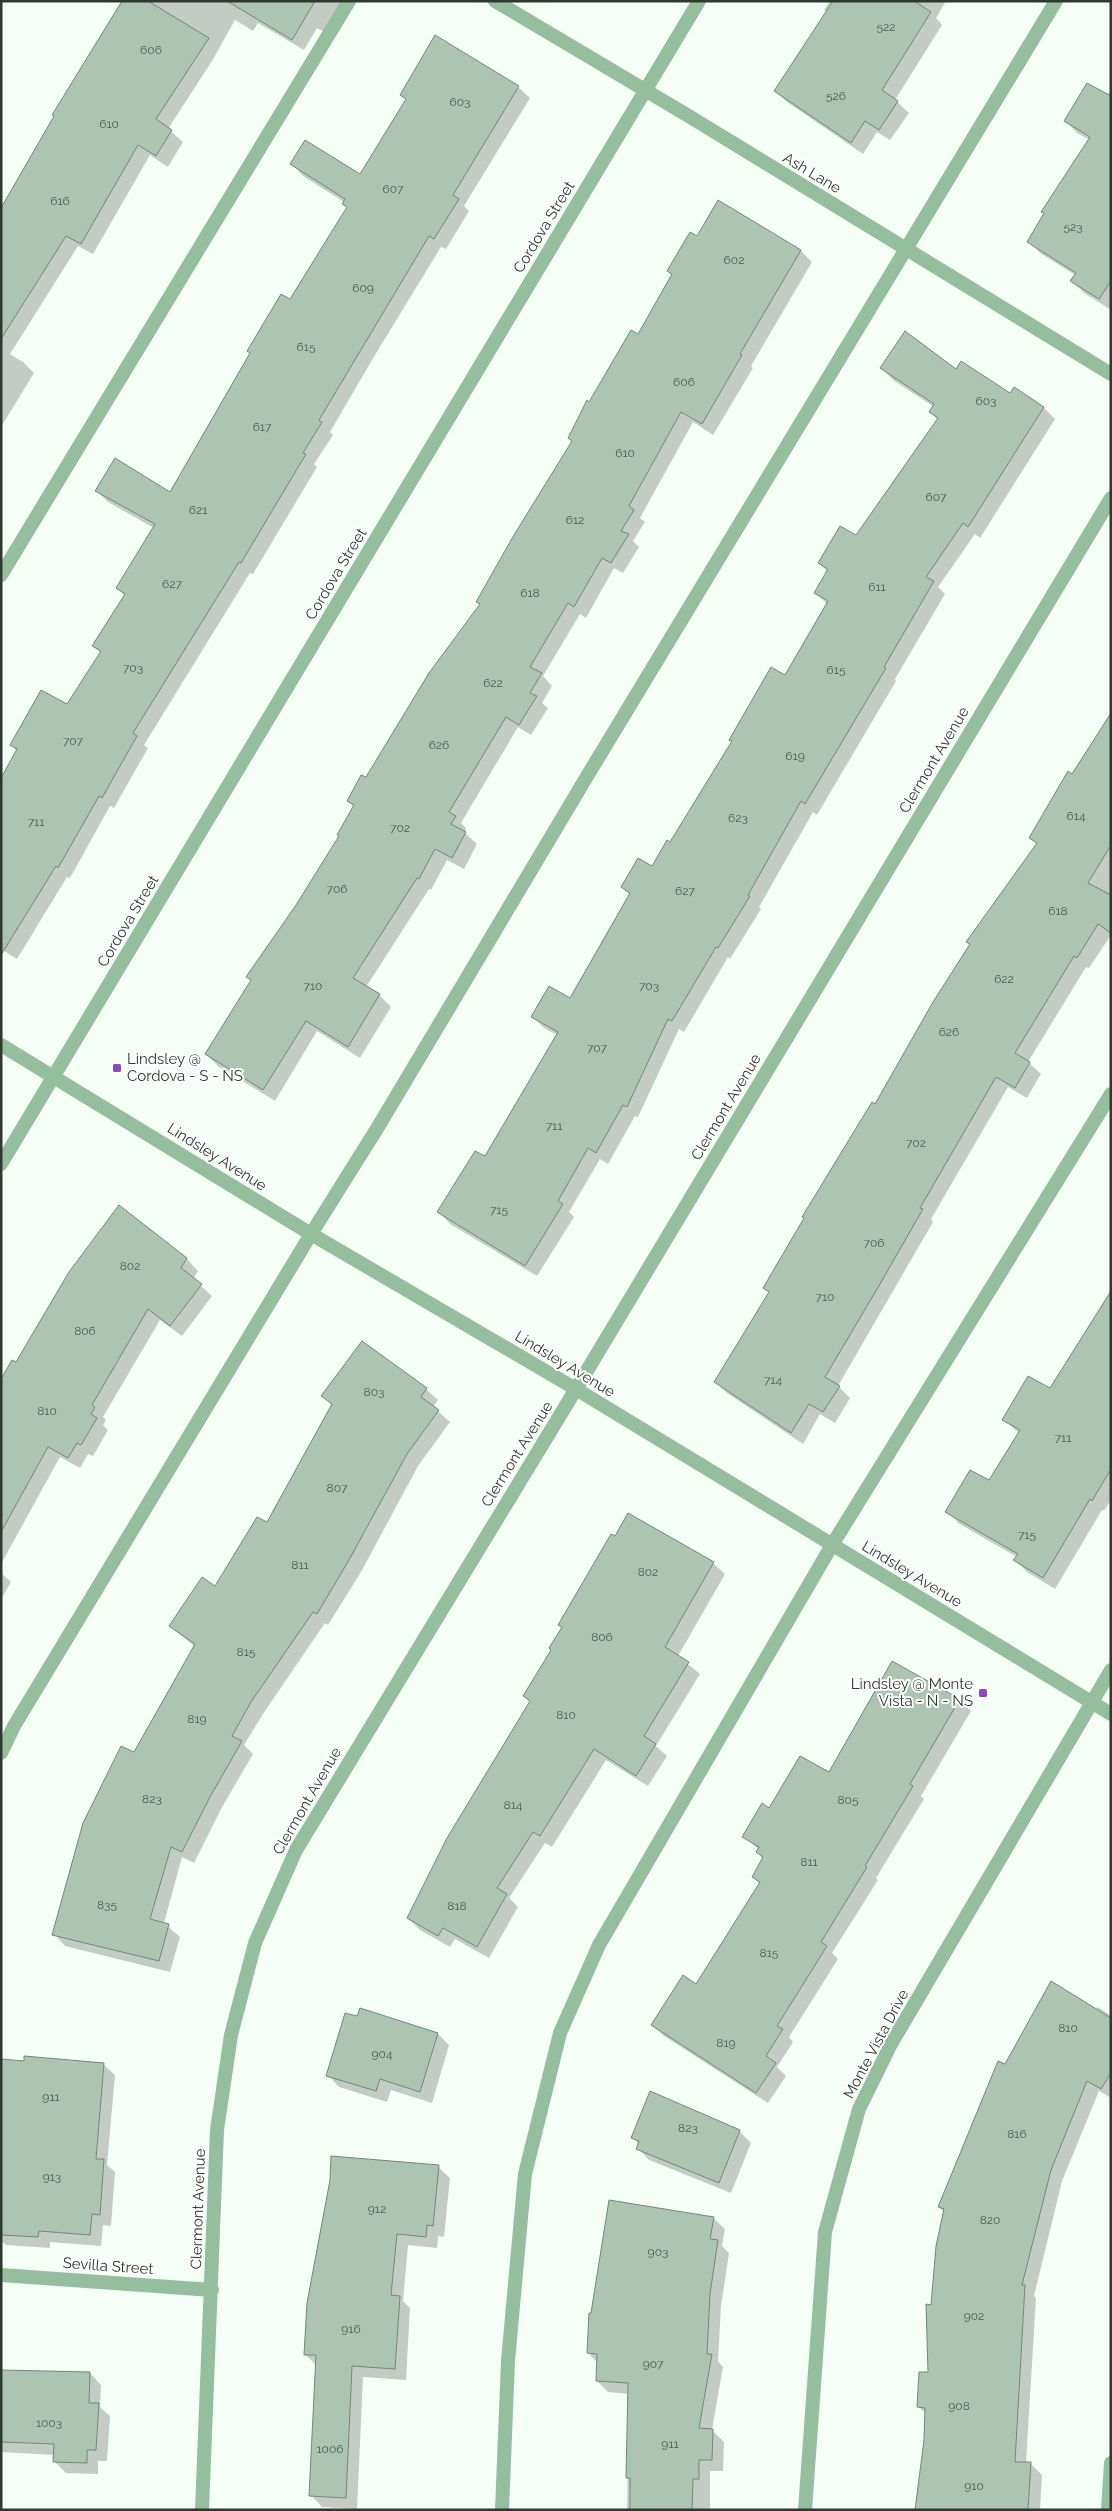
<svg xmlns="http://www.w3.org/2000/svg" width="1112" height="2511" font-family="Raleway,sans-serif">
	<rect width="100%" height="100%" fill="#f5fef7"/>
	<!-- shadow -->
	<path fill="#0003" d="M122 1H353L334 37 317 28 304 50 258 23 253 31 235 20 212 61 168 129 183 142 168 167 150 155 93 254 78 246 10 354 23 362 34 373 1 427V239Z
		M830 1H946L936 18 942 25 895 100 909 113 890 140 877 132 863 154 787 102 775 91 827 13 824 10Z
		M518 87 530 98 464 206 469 211 446 249 441 247 375 355 330 432 333 435 314 464 317 467 253 574 250 573 144 745 148 748 114 808 110 806 70 878 67 877 17 959 1 949 17 751 11 745 67 706 101 653 94 646 125 596 117 588 154 528 108 502 97 491 170 493 348 208 344 202 303 176 292 164 361 176 407 100 401 95Z
		M1111 89V310L1084 293 1072 281 1075 275 1040 253 1028 241 1090 140 1077 133 1066 121 1107 96Z
		M718 202 801 251 812 262 751 366 753 368 713 435 693 422 640 518 645 522 633 541 639 547 623 573 614 568 586 618 580 614 543 676 552 686 542 703 548 708 531 735 518 727 461 823 466 828 465 833 477 844 464 869 447 860 431 890 429 889 366 987 379 995 391 1007 360 1058 317 1031 275 1101 218 1066 206 1054 252 981 247 977 297 906 341 836 354 807 348 801 367 779 481 605 573 442 569 438 589 403 638 335 673 275 669 271 697 238Z
		M882 368 956 370 1010 394 1014 389 1044 408 1055 419 980 538 975 534 938 587 945 594 895 679 896 681 817 815 813 812 759 907 761 909 730 959 728 957 684 1032 679 1029 638 1117 635 1116 608 1164 600 1159 569 1212 574 1217 537 1276 450 1224 439 1212 485 1158 557 1035 544 1028 533 1017 571 1000 630 895 622 887 652 868 671 844 786 677 828 605 816 593 828 572 819 563 857 537 938 420 931 412 934 407 893 380Z
		M1111 715V935L1089 968 1086 967 1028 1062 1041 1074 1027 1098 1008 1087 931 1219 933 1222 838 1386 850 1398 835 1423 820 1414 803 1444 727 1393 716 1382 770 1293 764 1288 1038 845 1030 837Z
		M120 1207 187 1259 198 1271 193 1279 212 1296 182 1336 160 1320 103 1417 106 1420 103 1425 108 1430 93 1456 88 1454 80 1468 60 1457 1 1564V1381L17 1364Z
		M1111 1293V1500L1104 1511 1102 1510 1055 1589 1027 1572 1015 1560 1017 1557 958 1523 947 1511 989 1482 1019 1433 1004 1420 1050 1390Z
		M426 1389 438 1400 433 1407 450 1422 418 1466 361 1572 328 1625 325 1623 263 1714 244 1745 253 1754 221 1809 194 1863 182 1857 164 1923 180 1937 170 1972 65 1946 54 1934 134 1754 195 1647 170 1626 215 1588 268 1524 332 1405 323 1396Z
		M713 1563 725 1574 678 1656 700 1674 656 1746 667 1756 648 1786 606 1760 552 1847 545 1843 509 1898 518 1907 489 1958 455 1939 450 1947 420 1930 408 1918 531 1703 524 1696Z
		M1 1573 11 1582 1 1599Z
		M892 1663 960 1700 971 1711 921 1796 924 1799 876 1878 878 1880 832 1953 838 1959 789 2037 793 2042 777 2067 786 2076 768 2103 664 2036 652 2025 696 1985 760 1884 753 1877 764 1859 757 1852 759 1850 744 1836 770 1810 829 1774Z
		M1098 2007 1111 2016V2098L1099 2091 1062 2181 1034 2296 1036 2298 1026 2463H1030L1042 2475 1040 2510H916L925 2440 926 2414 919 2407 929 2374 932 2306 945 2213 939 2207 1005 2066 1095 2010Z
		M438 2034 449 2045 432 2103 391 2090 387 2102 339 2087 328 2075Z
		M1 2060 103 2064 115 2075 107 2165 115 2172 111 2226 103 2225 101 2246 50 2242V2248L6 2245 1 2241Z
		M651 2093 740 2132 751 2143 731 2193 649 2160 638 2148 639 2144 633 2138Z
		M438 2167 450 2178 444 2237 438 2236 437 2248 408 2245 403 2301 410 2308 406 2380 363 2377 357 2509 322 2507 311 2495 317 2366 305 2354Z
		M713 2218 725 2229 722 2246 729 2253 721 2306 718 2361 723 2367 712 2430 724 2442 723 2471H710V2510H627L629 2394 608 2392 597 2381 598 2363 588 2353Z
		M1 2371 90 2373 101 2385 100 2407 110 2416 107 2461H98V2474L66 2473 54 2461 55 2455 1 2452Z"/>
	<!-- building -->
	<path fill="#adc4b2" stroke="#728877" d="M122 1H148L209 38 156 119 172 130 156 156 138 145 81 244 66 236 1 339V208L54 116 52 115Z
		M227 1H315L292 40Z
		M833 1H914L931 12 882 90 898 101 879 130 865 121 851 143 774 91Z
		M435 35 519 86 453 195 459 199 434 239 429 236 319 420 322 422 303 453 306 454 241 563 239 562 133 733 137 736 102 798 99 796 58 868 56 866 1 955V778L17 749 10 745 41 690 67 704 101 651 92 646 125 594 116 588 155 524 95 491 115 458 170 492 250 353 247 351 281 294 290 299 347 207 342 204 345 199 290 164 305 140 360 174 406 99 400 95Z
		M1087 83 1111 96V281L1099 299 1070 281 1076 273 1027 242 1044 213 1041 212 1090 137 1064 121Z
		M718 200 801 250 740 354 742 355 702 424 681 412 629 506 634 510 621 531 629 534 611 563 602 558 574 607 568 603 530 667 542 673 530 693 537 696 519 725 506 717 449 812 456 816 451 824 466 832 452 858 435 849 419 879 417 878 353 978 380 994 348 1047 306 1021 263 1090 205 1054 251 980 246 977 296 905 339 836 337 835 354 805 347 801 361 775 366 777 429 673 480 604 476 602 514 535 572 441 568 438 587 400 589 402 631 330 638 334 672 274 667 271 690 232 697 236Z
		M905 331 956 369 961 361 1010 393 1014 387 1044 407 968 527 963 523 926 577 934 581 884 667 886 668 805 804 801 801 748 895 750 896 718 948 716 947 672 1021 668 1019 627 1107 623 1105 596 1153 588 1148 558 1201 563 1204 525 1266 437 1212 475 1151 485 1156 558 1032 531 1017 549 986 570 998 630 893 621 887 638 858 652 866 667 840 670 842 732 741 729 740 771 667 785 675 828 601 814 593 828 569 818 563 840 526 856 535 938 418 929 412 934 404 880 368Z
		M1111 713V845L1088 883 1111 895V933L1098 924 1077 958 1074 956 1015 1053 1030 1062 1015 1088 996 1077 920 1208 923 1209 880 1284 825 1377 840 1386 823 1412 809 1404 791 1433 714 1382 769 1292 763 1288 804 1218 802 1217 872 1102 875 1104 933 1002 970 944 966 942 1037 843 1029 838 1068 771 1072 774Z
		M119 1205 187 1258 181 1268 202 1284 170 1326 148 1309 92 1405 95 1407 91 1414 97 1418 81 1445 77 1443 68 1458 48 1447 1 1532V1379L12 1360 16 1362 69 1272Z
		M1111 1291V1469L1092 1501 1090 1499 1043 1578 1013 1560 1018 1554 945 1512 970 1470 989 1480 1020 1430 1002 1420 1028 1376 1050 1388Z
		M362 1341 427 1388 421 1397 439 1410 407 1454 349 1560 317 1614 313 1612 251 1702 232 1736 242 1741 210 1797 182 1852 171 1847 150 1919 169 1924 159 1961 52 1935 83 1823 121 1746 134 1752 195 1644 169 1626 202 1577 215 1586 257 1517 267 1522 332 1404 321 1396Z
		M628 1513 714 1562 665 1647 689 1662 644 1736 656 1744 636 1776 594 1749 540 1836 533 1832 497 1888 507 1894 477 1947 443 1928 438 1936 407 1918 447 1838 530 1701 523 1696 551 1650 549 1648 562 1627 558 1625 611 1534 615 1536Z
		M892 1661 960 1699 910 1784 913 1786 865 1866 867 1867 821 1942 827 1946 777 2026 783 2029 766 2056 776 2063 756 2093 651 2025 683 1975 696 1984 760 1882 752 1877 763 1857 756 1852 759 1847 742 1837 762 1803 769 1808 800 1756 829 1772Z
		M1051 1981 1111 2018V2073L1101 2089 1087 2081 1051 2170 1022 2285H1025L1015 2462H1031L1028 2510H915L924 2440 925 2408 917 2407 919 2372H928L926 2304 931 2305 936 2246 944 2209 938 2207 998 2061 1005 2064Z
		M360 2008 438 2033 420 2092 380 2079 376 2091 326 2076 345 2013 357 2016Z
		M24 2056 104 2063 96 2159H104L100 2215 92 2214 90 2235 39 2231 38 2237 1 2235V2059L24 2061Z
		M650 2091 740 2130 719 2183 636 2149 639 2141 631 2138Z
		M331 2156 439 2165 433 2226 427 2225 426 2237 397 2234 391 2295 400 2296 395 2369 352 2366 346 2498 309 2496 316 2355H304L307 2303 330 2180Z
		M609 2200 714 2217 710 2239 718 2240 710 2294 707 2354H712L699 2428 713 2429 712 2460H699V2479H693L692 2510H630V2478H626L628 2383 596 2381 597 2354 587 2353 589 2313H591Z
		M1 2370 90 2372 89 2403H99L96 2450H87V2463L53 2462 54 2444 1 2442Z"/>
	<g fill="none" stroke-linecap="round" stroke-linejoin="round">
		<!-- service -->
		<path stroke="#94be9d" stroke-width="14" d="M1 575 349 1
			M1 1753 14 1726 311 1234 378 1127 589 773 1056 1
			M502 2510 508 2361 525 2174 560 2033 599 1945 832 1545 1111 1094
			M1108 2510 1111 2463"/>
		<!-- minor -->
		<path stroke="#94be9d" stroke-width="14" d="M495 1 687 115 1111 374
			M1 1164 699 1
			M1 2275 212 2290
			M202 2510 217 2130 231 2035 255 1943 296 1850 576 1389 1111 498
			M805 2510 825 2232 859 2109 891 2044 1111 1670"/>
		<!-- tertiary -->
		<path stroke="#94be9d" stroke-width="14" d="M1 1045 311 1234 576 1389 1111 1714"/>
	</g>
	<!-- markers -->
	<g fill="#8a4abf" stroke="#fff" stroke-width="2">
		<rect x="112" y="1063" width="10" height="10" rx="2.5"/>
		<rect x="978" y="1688" width="10" height="10" rx="2.5"/>
	</g>
	<g text-anchor="middle" stroke-width="4" stroke-linejoin="round" paint-order="stroke">
		<!-- number labels -->
		<g font-size="12" fill="#4e5b51">
			<text x="886" y="31">522</text>
			<text x="151" y="54">606</text>
			<text x="836" y="100">526</text>
			<text x="460" y="106">603</text>
			<text x="109" y="128">610</text>
			<text x="393" y="193">607</text>
			<text x="60" y="205">616</text>
			<text x="1073" y="231">523</text>
			<text x="734" y="264">602</text>
			<text x="363" y="292">609</text>
			<text x="306" y="351">615</text>
			<text x="684" y="386">606</text>
			<text x="986" y="405">603</text>
			<text x="262" y="431">617</text>
			<text x="625" y="457">610</text>
			<text x="936" y="501">607</text>
			<text x="198" y="514">621</text>
			<text x="575" y="524">612</text>
			<text x="172" y="588">627</text>
			<text x="877" y="591">611</text>
			<text x="530" y="597">618</text>
			<text x="133" y="672">703</text>
			<text x="836" y="674">615</text>
			<text x="493" y="687">622</text>
			<text x="73" y="745">707</text>
			<text x="439" y="749">626</text>
			<text x="795" y="760">619</text>
			<text x="1076" y="820">614</text>
			<text x="738" y="822">623</text>
			<text x="36" y="826">711</text>
			<text x="400" y="832">702</text>
			<text x="337" y="893">706</text>
			<text x="685" y="895">627</text>
			<text x="1058" y="915">618</text>
			<text x="1004" y="983">622</text>
			<text x="313" y="990">710</text>
			<text x="649" y="990">703</text>
			<text x="949" y="1036">626</text>
			<text x="597" y="1052">707</text>
			<text x="554" y="1130">711</text>
			<text x="916" y="1147">702</text>
			<text x="499" y="1214">715</text>
			<text x="874" y="1247">706</text>
			<text x="130" y="1270">802</text>
			<text x="825" y="1301">710</text>
			<text x="85" y="1335">806</text>
			<text x="773" y="1384">714</text>
			<text x="374" y="1396">803</text>
			<text x="47" y="1415">810</text>
			<text x="1063" y="1442">711</text>
			<text x="337" y="1492">807</text>
			<text x="1027" y="1539">715</text>
			<text x="300" y="1569">811</text>
			<text x="648" y="1576">802</text>
			<text x="602" y="1641">806</text>
			<text x="246" y="1656">815</text>
			<text x="566" y="1719">810</text>
			<text x="197" y="1723">819</text>
			<text x="152" y="1803">823</text>
			<text x="848" y="1804">805</text>
			<text x="513" y="1809">814</text>
			<text x="809" y="1866">811</text>
			<text x="107" y="1909">835</text>
			<text x="457" y="1910">818</text>
			<text x="769" y="1957">815</text>
			<text x="1068" y="2032">810</text>
			<text x="726" y="2047">819</text>
			<text x="382" y="2058">904</text>
			<text x="51" y="2101">911</text>
			<text x="688" y="2132">823</text>
			<text x="1017" y="2138">816</text>
			<text x="52" y="2181">913</text>
			<text x="377" y="2213">912</text>
			<text x="990" y="2224">820</text>
			<text x="658" y="2256">903</text>
			<text x="974" y="2320">902</text>
			<text x="351" y="2333">916</text>
			<text x="653" y="2368">907</text>
			<text x="959" y="2410">908</text>
			<text x="49" y="2427">1003</text>
			<text x="670" y="2448">911</text>
			<text x="330" y="2453">1006</text>
			<text x="974" y="2490">910</text>
		</g>
		<!-- street labels -->
		<g font-size="15" fill="#2f3831" stroke="#fff">
			<text transform="translate(812 173) rotate(31)" y="5">Ash Lane</text>
			<text transform="translate(544 227) rotate(-59)" y="5">Cordova Street</text>
			<text transform="translate(336 574) rotate(-59)" y="5">Cordova Street</text>
			<text transform="translate(934 760) rotate(-59)" y="5">Clermont Avenue</text>
			<text transform="translate(128 921) rotate(-59)" y="5">Cordova Street</text>
			<text transform="translate(726 1107) rotate(-59)" y="5">Clermont Avenue</text>
			<text transform="translate(217 1157) rotate(32)" y="5">Lindsley Avenue</text>
			<text transform="translate(565 1364) rotate(31)" y="5">Lindsley Avenue</text>
			<text transform="translate(517 1454) rotate(-58)" y="5">Clermont Avenue</text>
			<text transform="translate(912 1574) rotate(31)" y="5">Lindsley Avenue</text>
			<text transform="translate(307 1801) rotate(-60)" y="5">Clermont Avenue</text>
			<text transform="translate(876 2044) rotate(-62)" y="5">Monte Vista Drive</text>
			<text transform="translate(198 2209) rotate(-88)" y="5">Clermont Avenue</text>
			<text transform="translate(108 2266) rotate(4)" y="5">Sevilla Street</text>
		</g>
		<!-- poi labels -->
		<g font-size="15" fill="#2f3831" stroke="#fff" text-anchor="start">
			<text x="127" y="1064">Lindsley @<tspan x="127" dy="17">Cordova - S - NS</tspan></text>
			<text x="973" y="1689" text-anchor="end">Lindsley @ Monte<tspan x="973" dy="17">Vista - N - NS</tspan></text>
		</g>
	</g>
	<!-- border -->
	<rect width="1112" height="2511" fill="none" stroke="#2f3831" stroke-width="5"/>
</svg>
